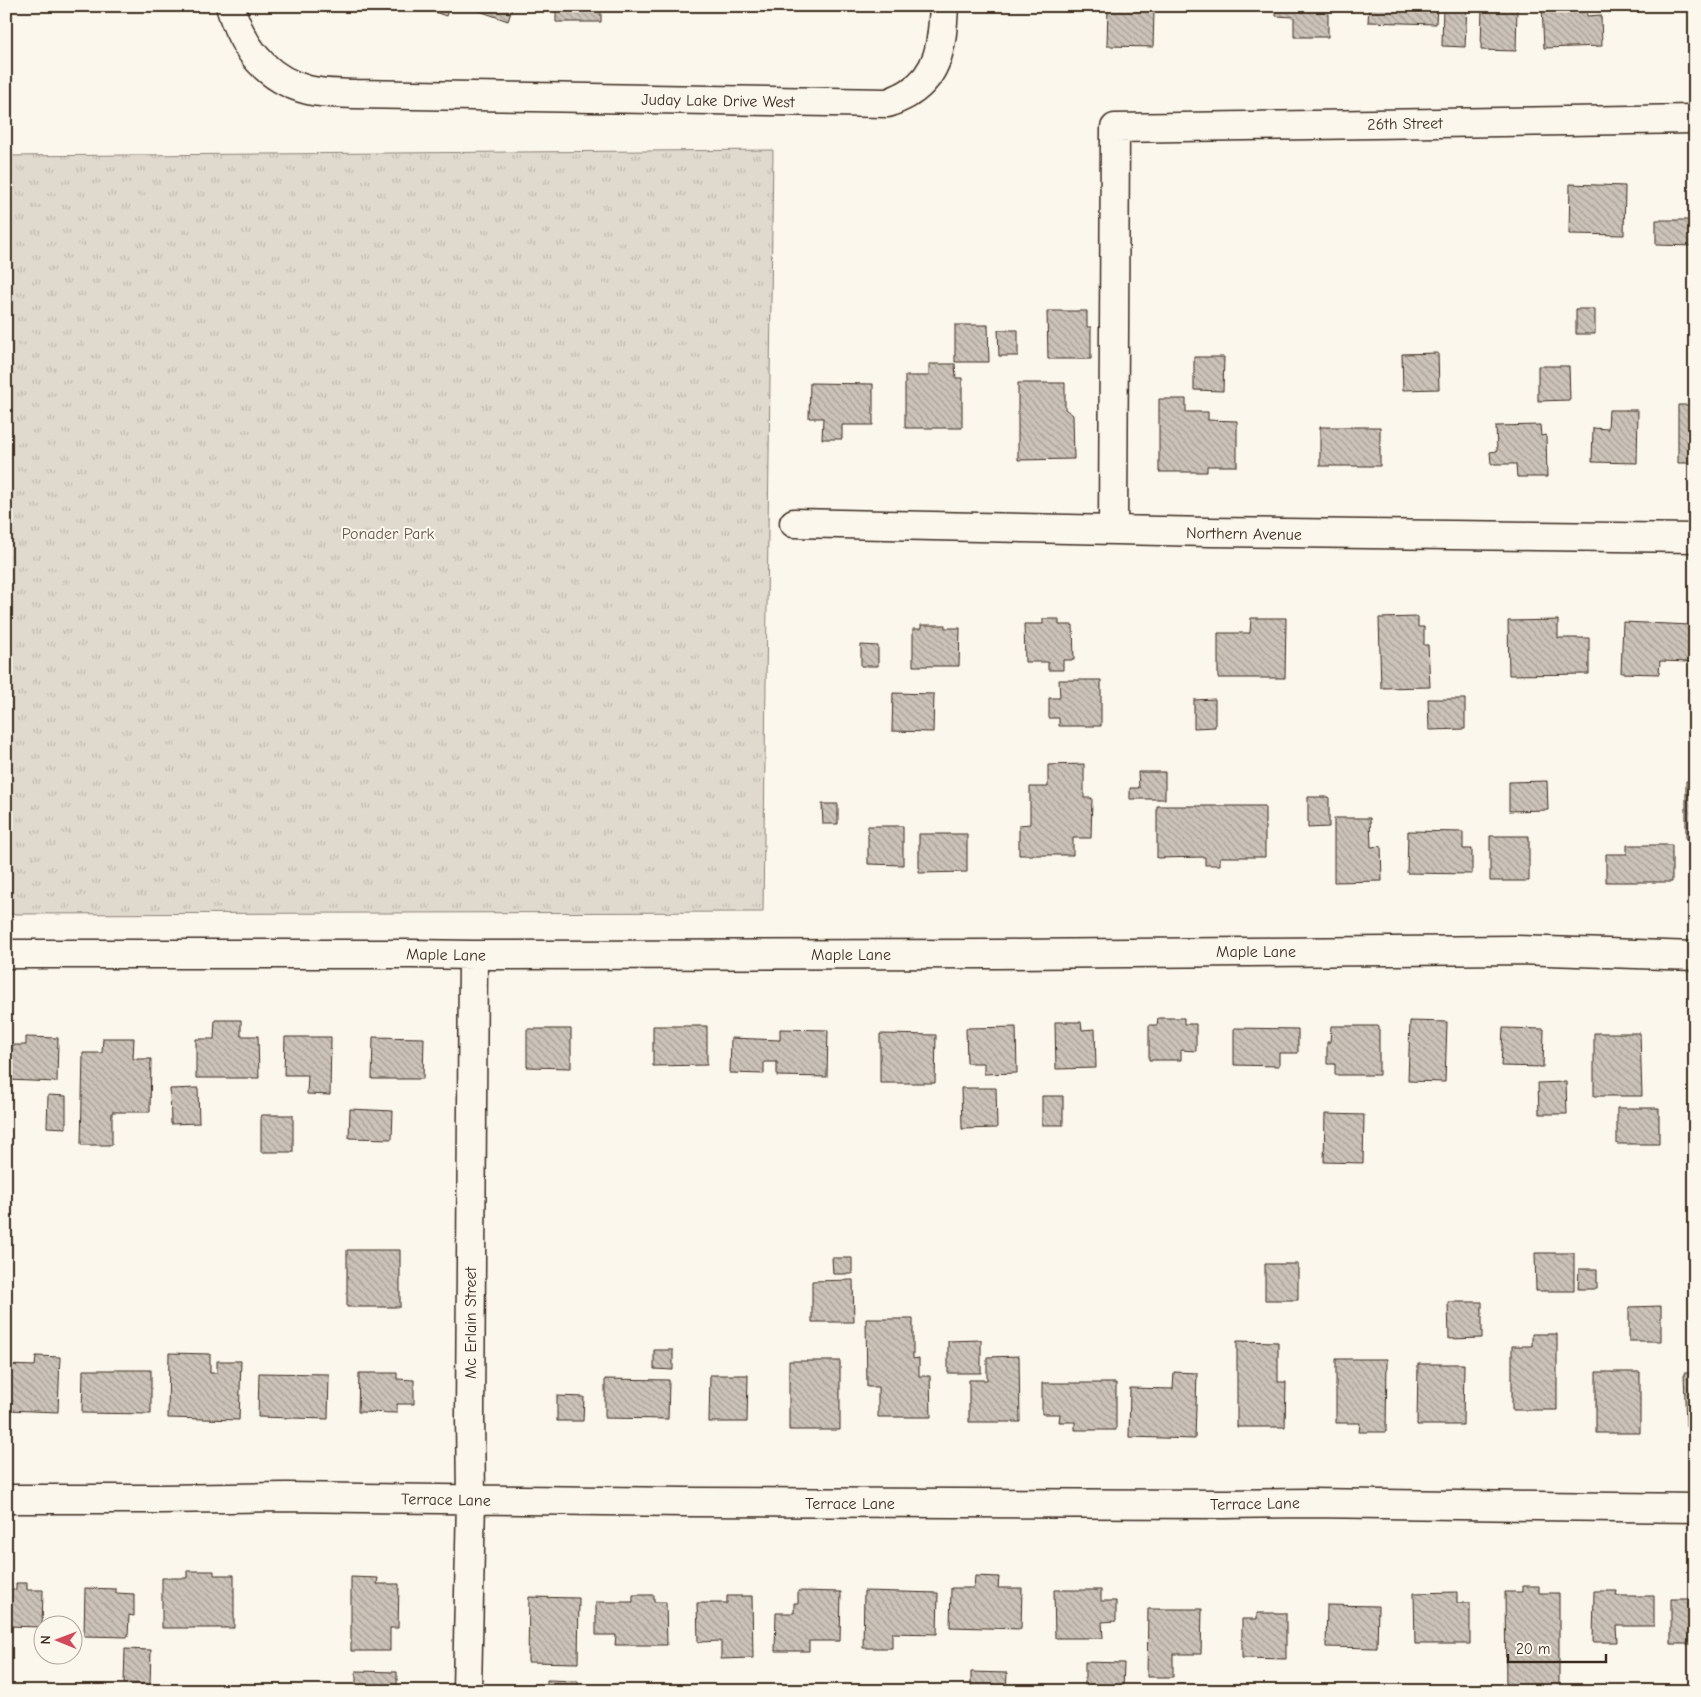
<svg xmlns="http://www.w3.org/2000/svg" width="1701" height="1697" font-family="'Comic Neue',sans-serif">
	<defs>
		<pattern id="park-tufts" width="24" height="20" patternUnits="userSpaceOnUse" patternTransform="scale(1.25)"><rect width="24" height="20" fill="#dfd9ce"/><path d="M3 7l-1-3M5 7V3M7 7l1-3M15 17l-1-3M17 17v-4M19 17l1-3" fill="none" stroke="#c0bab0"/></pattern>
		<pattern id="building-back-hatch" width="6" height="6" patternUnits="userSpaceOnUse" patternTransform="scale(1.25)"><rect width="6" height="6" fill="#ccc4b9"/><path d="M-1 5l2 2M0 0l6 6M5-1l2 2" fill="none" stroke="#a79f96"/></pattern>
	</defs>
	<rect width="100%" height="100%" fill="#fbf7ec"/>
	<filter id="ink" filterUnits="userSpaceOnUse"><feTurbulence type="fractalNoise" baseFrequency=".02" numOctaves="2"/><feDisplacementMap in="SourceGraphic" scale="10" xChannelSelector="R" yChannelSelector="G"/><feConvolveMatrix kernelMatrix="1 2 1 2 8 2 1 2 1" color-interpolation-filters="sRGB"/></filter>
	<g filter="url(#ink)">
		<!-- park -->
		<path fill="url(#park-tufts)" stroke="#8d8276" d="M773 150 763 912 6 914V156Z"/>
		<!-- building -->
		<path fill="url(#building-back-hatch)" stroke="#3b2a1e" d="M418 6H449L446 16Z
			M465 6H513L508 21Z
			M556 6H601V22H556Z
			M641 6H701V10H641Z
			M1108 6H1151V11H1154L1153 47 1107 46Z
			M1276 6H1349V11H1328V37H1294V17L1276 16Z
			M1369 6H1437L1436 24 1368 22Z
			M1443 6H1467L1465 47 1442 46Z
			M1482 6H1517L1516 51 1481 50Z
			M1542 6H1586L1587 16 1601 15 1602 46 1544 48Z
			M1570 184 1625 186 1624 235 1569 234Z
			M1656 220H1695V246L1656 245Z
			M1576 309H1595V334H1576Z
			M1047 311H1087V327H1091V359H1048Z
			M955 325H988L989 362H955Z
			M998 330H1018V356H999Z
			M1438 353 1439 389 1403 390 1402 354Z
			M1194 357H1224L1223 391 1194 390Z
			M929 364H955L956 378H962V428H905V376H929Z
			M1538 366H1569L1570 400 1538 401Z
			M810 383 873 384V425H842V439H822L823 418H809Z
			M1018 383H1065V409L1073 415 1074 459 1018 460Z
			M1159 399H1186V412H1208V420L1237 421V466H1207V472H1159Z
			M1678 405H1695V463H1678Z
			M1609 410H1638L1637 463 1592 462 1593 428 1608 429Z
			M1540 425 1541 436 1546 435 1547 477H1517L1516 464H1491L1490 452 1497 451 1496 426Z
			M1320 427H1380V466H1320Z
			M1418 617V627H1424V645H1428L1430 687 1381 688 1379 618Z
			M1251 618H1286L1285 678H1218V633H1250Z
			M1043 619H1059V625H1073L1074 660H1063V670H1048V662H1025L1024 624H1043Z
			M1558 620V638H1589V674L1509 675 1508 621Z
			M1623 622 1691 625 1689 662 1660 661 1659 674 1621 673Z
			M921 625H945V628H960L959 666H913V629H921Z
			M861 645 878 646V666H861Z
			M1059 680H1101V726H1059V718H1049V698H1060Z
			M893 693 934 694 933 732 892 731Z
			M1215 699V727L1194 728V700Z
			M1428 699H1465V729L1429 730Z
			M1084 764V798H1092L1091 838H1073V855H1019V825L1030 824V787H1048V765Z
			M1138 772H1165V799H1130V788H1139Z
			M1547 781 1548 810 1509 811V782Z
			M1686 781H1695V839H1686Z
			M1308 797H1329V827L1308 828Z
			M822 804H838V824H823Z
			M1157 806H1265V857H1220V865H1205V857L1157 858Z
			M1334 818H1370L1371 847 1381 846 1382 881 1334 882Z
			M868 826H903V865L868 864Z
			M1408 831 1463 832V849H1472V874L1407 873Z
			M919 834H967V872L919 873Z
			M1490 836H1529V881H1490Z
			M1627 845H1672V882H1606V854H1627Z
			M1158 1018H1184V1024H1196V1051L1181 1050V1060H1149V1025H1157Z
			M215 1020H241V1036H258L259 1078H196V1039H214Z
			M1410 1021 1447 1022 1445 1082 1408 1081Z
			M1055 1022H1081L1082 1030 1095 1029 1096 1068 1056 1069Z
			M653 1026H707V1065L653 1066Z
			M1331 1026H1379V1075H1335V1064H1327V1042H1330Z
			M1016 1027 1017 1073 984 1074V1063H967L966 1028Z
			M1234 1028 1298 1029V1053H1279V1066L1234 1065Z
			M1503 1028 1544 1029 1543 1067 1501 1066Z
			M527 1029H571V1068L527 1067Z
			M780 1029 828 1030 827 1077 777 1076V1062H764V1074L730 1073 731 1038 780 1040Z
			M1594 1033H1640L1642 1096H1594Z
			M880 1034 936 1035 935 1083H880Z
			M26 1037 58 1038 57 1082 6 1080V1045H26Z
			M285 1037H331L330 1095 307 1094 308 1075H284Z
			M373 1037 424 1038 423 1079H372Z
			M103 1038H134L133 1059H151L150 1112H112V1145H81L83 1053H102Z
			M1566 1082 1567 1114H1539L1538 1083Z
			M198 1088 199 1123 171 1124 170 1089Z
			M961 1088H996L997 1128 962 1129Z
			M48 1095 66 1096V1128L47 1127Z
			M1042 1096H1063V1125H1042Z
			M1617 1108H1659V1144H1617Z
			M350 1109 393 1111 392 1139 349 1138Z
			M1325 1114 1364 1115 1363 1163 1324 1162Z
			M261 1115H293V1152H261Z
			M347 1250H400V1307H347Z
			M1535 1253H1574V1291H1536Z
			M832 1258H852V1274H833Z
			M1265 1264H1298V1300H1265Z
			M1579 1269H1597V1289H1578Z
			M853 1280 854 1322H812V1281Z
			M1448 1302H1482V1338L1449 1339Z
			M1661 1306V1341H1629V1307Z
			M866 1319H913V1359L919 1358V1376H930L931 1417H878V1387H867Z
			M1532 1334H1557V1410H1512V1346H1532Z
			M981 1340V1373H948V1341Z
			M1237 1341 1278 1342V1382H1286L1285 1427H1237Z
			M654 1350H673V1370L654 1369Z
			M169 1353 210 1354V1373H217V1361H241L239 1420 168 1418Z
			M36 1356 60 1357 58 1412 6 1410V1365L35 1366Z
			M1019 1356 1020 1422H969V1380H987V1357Z
			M1336 1359H1387L1386 1432H1359L1360 1423H1336Z
			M789 1361H840V1430H789Z
			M1418 1364H1464L1463 1425H1417Z
			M83 1370H151V1414L82 1413Z
			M1174 1372 1197 1373 1195 1439 1129 1437 1130 1388 1173 1389Z
			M1596 1372H1640V1433H1596Z
			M259 1373 329 1374 328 1419 258 1417Z
			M359 1373H397V1379L414 1380V1404H397V1413L358 1412Z
			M1684 1373H1695V1425L1686 1426Z
			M710 1375H748L747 1422H709Z
			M605 1379 669 1380 668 1419 605 1418Z
			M1042 1383H1116V1430H1075V1422H1059L1060 1414H1042Z
			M557 1396 584 1397 583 1421H557Z
			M187 1571H214V1575H234V1628H162V1578H187Z
			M975 1576 999 1577 998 1588H1022L1021 1629 950 1627 951 1588H974Z
			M351 1577 378 1578 377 1584H399L398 1628H390V1651H351Z
			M16 1583H27V1590H43L42 1627 6 1626V1589L16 1590Z
			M1522 1586H1539V1593H1559V1690H1506L1505 1592H1522Z
			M85 1588 116 1589V1593L134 1594V1616L129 1615 128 1637 84 1636Z
			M1054 1590H1101V1601H1116V1621L1102 1622 1103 1638H1055Z
			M798 1591 841 1592 840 1641H809V1651H775L776 1613H794V1603H798Z
			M864 1591 938 1593 937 1634 892 1633V1648H863Z
			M1594 1591H1617L1616 1596H1654V1626H1616L1617 1642H1593Z
			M1457 1592V1603H1470V1644H1415L1414 1593Z
			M633 1595H654V1602H666L667 1645H615L616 1635H596V1602H633Z
			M727 1596H752L753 1658 721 1659V1641L698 1642 697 1603H727Z
			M529 1597 579 1598 578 1663 528 1662Z
			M1671 1599H1695V1644H1671Z
			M1327 1605 1378 1606 1377 1648 1326 1647Z
			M1148 1609H1202L1201 1654H1173V1677H1147Z
			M1257 1613H1286V1659L1242 1658V1619H1257Z
			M125 1649 151 1650 150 1684 124 1683Z
			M1085 1662 1124 1663 1123 1691H1085Z
			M356 1671 397 1672V1691H356Z
			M971 1672 1007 1673 1006 1691H971Z
			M547 1680 578 1681V1691H547Z
			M1168 1685H1210V1691H1168Z"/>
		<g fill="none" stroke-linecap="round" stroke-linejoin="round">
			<defs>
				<path id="minor" d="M230 6C242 47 265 79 308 90 323 94 340 93 355 94L888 103C895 100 903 97 909 93 941 73 942 40 944 6
					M794 523 1209 532 1695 538
					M1113 530 1115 128 1695 119
					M6 954H412L473 955 996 954 1517 950 1695 956
					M6 1499H160L287 1497 684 1502 1225 1504 1309 1503 1695 1508
					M467 1691 471 1499 470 1417 473 955"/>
			</defs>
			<!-- minor casing -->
			<use href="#minor" stroke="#3b2a1e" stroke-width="31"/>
			<!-- minor -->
			<use href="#minor" stroke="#fbf7ec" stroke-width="28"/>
		</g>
	</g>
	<g text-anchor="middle" stroke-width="4" stroke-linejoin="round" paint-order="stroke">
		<!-- street labels -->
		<g font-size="16" fill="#3b2a1e" stroke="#fbf7ec">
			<text transform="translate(718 100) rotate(1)" y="6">Juday Lake Drive West</text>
			<text transform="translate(1405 123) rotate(-1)" y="6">26th Street</text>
			<text transform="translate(1244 533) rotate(1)" y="6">Northern Avenue</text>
			<text x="1256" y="957">Maple Lane</text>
			<text transform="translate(446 954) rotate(1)" y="6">Maple Lane</text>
			<text x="851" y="960">Maple Lane</text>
			<text transform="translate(470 1323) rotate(-90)" y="6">Mc Erlain Street</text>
			<text transform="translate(446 1499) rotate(1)" y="6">Terrace Lane</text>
			<text x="850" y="1509">Terrace Lane</text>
			<text transform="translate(1255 1503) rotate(-1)" y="6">Terrace Lane</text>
		</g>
		<!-- park labels -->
		<g font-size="16" fill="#64564a" stroke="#fbf7ec">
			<text x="388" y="539">Ponader Park</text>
		</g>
	</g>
	<!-- margin -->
	<rect width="1701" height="1697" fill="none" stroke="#fbf7ec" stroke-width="25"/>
	<rect x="12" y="12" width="1676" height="1672" fill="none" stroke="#3b2a1e" stroke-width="2" filter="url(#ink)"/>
	<!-- north arrow -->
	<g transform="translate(58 1640) rotate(271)"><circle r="24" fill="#fbf7ec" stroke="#aea59a"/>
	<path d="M0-4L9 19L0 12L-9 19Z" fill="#d1495b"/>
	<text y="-8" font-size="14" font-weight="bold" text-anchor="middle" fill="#3b2a1e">N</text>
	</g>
	<!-- scale -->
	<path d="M1508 1654v8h98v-8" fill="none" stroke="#3b2a1e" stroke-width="2.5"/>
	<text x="1516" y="1654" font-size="15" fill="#3b2a1e" stroke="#fbf7ec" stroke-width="4" paint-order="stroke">20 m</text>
</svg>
